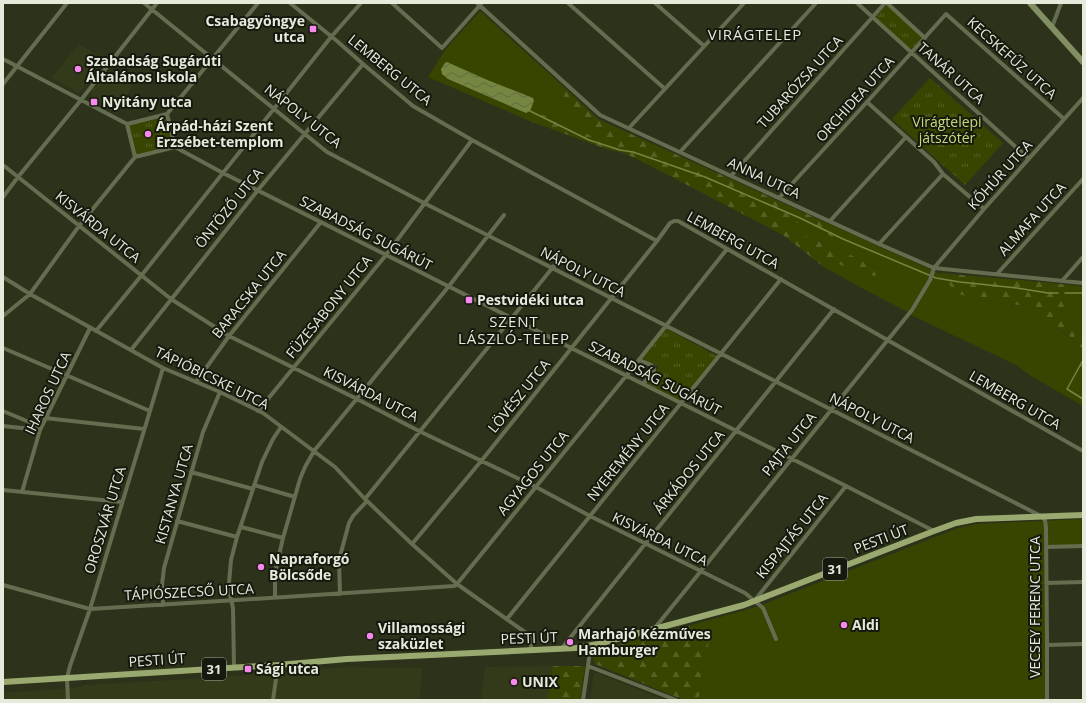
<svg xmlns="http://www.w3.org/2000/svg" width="1086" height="703" font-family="'Open Sans',sans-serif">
	<defs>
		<pattern id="forest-firs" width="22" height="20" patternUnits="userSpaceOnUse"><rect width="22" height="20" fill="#384501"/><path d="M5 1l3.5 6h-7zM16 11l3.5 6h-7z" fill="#556025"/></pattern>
		<pattern id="park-tufts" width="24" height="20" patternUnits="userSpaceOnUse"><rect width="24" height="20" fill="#384501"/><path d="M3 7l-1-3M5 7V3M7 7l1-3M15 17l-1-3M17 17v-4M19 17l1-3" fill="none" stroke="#556025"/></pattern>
		<pattern id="water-waves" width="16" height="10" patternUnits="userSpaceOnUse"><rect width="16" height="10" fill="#758642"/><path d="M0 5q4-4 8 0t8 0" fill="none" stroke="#626c42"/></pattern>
	</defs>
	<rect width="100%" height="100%" fill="#2c331a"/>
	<!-- built -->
	<path fill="#323a19" d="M79 44 106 60 79 93 51 78Z
		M109 71 133 85 117 112 92 99 91 91Z
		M553 666 547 700H481L485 667Z
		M348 667 422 668 420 700H3V693L74 688 85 685 223 677Z
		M594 672 665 700H590Z"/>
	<!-- grass -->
	<path fill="#384501" d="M480 11 566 89 564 97 594 125 595 139 574 127 533 111 527 120 428 77 445 50Z
		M795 222 843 241 847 232 938 273 951 274 950 284 978 300 1034 307 1040 318 1073 339 1077 328 1059 317 1073 285 1083 286V343H1076L1079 354 1076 364 1083 369V406L1031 376 1016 365 911 315 906 311 869 292 824 267 829 259 857 273 878 269 839 249 792 231Z
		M1083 519V546L1046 547 1047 700H695L699 697 711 628 692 625 756 607 958 528 976 524Z"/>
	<!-- forest -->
	<path fill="url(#forest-firs)" d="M566 89 598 119 847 232 843 241 795 222 792 231 839 249 878 269 875 276 857 273 829 259 824 267 783 235 641 161 624 153 609 150 527 120 533 111 574 127 595 138 594 125 564 97Z
		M951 274 1073 285 1059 317 1077 328 1074 339 1040 318 1034 307 978 300 956 293 949 284Z
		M1076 343H1083V369L1076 364 1079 354Z
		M692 625 711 628 699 697 695 700H684L595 664 593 658 596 651Z
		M553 666H585L580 700H547Z"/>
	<!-- park -->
	<path fill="url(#park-tufts)" d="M888 6 922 37 921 39 913 48H909L878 20 877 18C878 13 883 7 888 6Z
		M930 78 1003 143 965 185 892 119Z
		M167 114 175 147 135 157 127 124Z
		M665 328 717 356 683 399 678 400 646 383 659 367 642 358Z"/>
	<!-- water -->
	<path fill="url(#water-waves)" d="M447 62 485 79 533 98 534 101 530 111 526 113 448 79 442 74 441 69 445 63Z"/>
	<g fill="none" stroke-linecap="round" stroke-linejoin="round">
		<!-- stream -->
		<path stroke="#758642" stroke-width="1.5" d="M530 111 589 140 620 150 633 152 705 177 800 218 843 239 936 278 960 282 1017 288 1048 293H1058
			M1065 293H1083
			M1083 360 1067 389 1083 399"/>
		<!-- street -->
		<path stroke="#656d51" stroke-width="4" d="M144 3 327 152 424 203 1041 516 1045 520 1046 528 1047 640V700
			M290 3 337 41 363 64 413 106 472 140 657 241
			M392 3 442 48 482 3
			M477 3 600 115 731 176 879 244 934 268 1083 283
			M568 3 665 89
			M655 3 704 46
			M857 3 1029 159
			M887 3 925 38
			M1052 27 1061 3
			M3 59 127 124
			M3 84 67 3
			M867 102 934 162 943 174 984 209
			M167 114 258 3
			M127 124 135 157 175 147
			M127 124 167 114 175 147
			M629 128 744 3
			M175 147 223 173 846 486 934 531
			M680 152 816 3
			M3 165 171 299 229 336 357 399 421 432 536 487 590 516 745 593 763 608 776 639
			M731 176 885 3
			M3 197 18 177 81 100 157 3
			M779 198 867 102 946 14 1064 119
			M830 221 906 137
			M879 244 943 174
			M997 274 1083 179
			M3 277 30 294 163 368 220 392 263 413 335 467 365 499 412 544 457 584 529 635 531 640V650
			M1062 281 1083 257
			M3 316 30 294 79 226 135 157
			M96 331 141 276 331 37 361 3
			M3 348 150 411
			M131 350 258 190 363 64
			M639 360C644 362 654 364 654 371L643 384
			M196 382 229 336 321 222
			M3 411 41 427
			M258 411 386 255 472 140
			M45 418 144 429
			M3 426 40 430
			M191 472 253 489
			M254 485 295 497
			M3 490 122 502
			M22 492 40 430 90 328
			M365 499 562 256
			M177 521 237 537
			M241 527 283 538
			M412 544 482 460 657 241 670 223 674 221H678L1083 451
			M1046 547 1083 546
			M1046 583 1083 582
			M3 585 90 609 237 600 454 586 457 584 626 376 727 249
			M340 594 339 560 349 523 353 516 367 501
			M275 598V573L283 538 300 479 305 467 314 451 449 286 504 215
			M755 600 846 486
			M163 605 162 585 164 568 203 432 220 392
			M507 619 781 279
			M654 629 912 310 930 280 934 268 984 209 1083 98
			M1047 645 1083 644
			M562 648 645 544 834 309
			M588 666 676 700
			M234 667 233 608 230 595 229 583 231 560 237 537 262 462 273 439 281 427
			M68 700 67 678 70 666 90 609 163 368
			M273 700 278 665
			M583 700 591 645"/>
		<!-- secondary -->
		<path stroke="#828f62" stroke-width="6" d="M1030 3 1083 62"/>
		<!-- primary -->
		<path stroke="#99a96f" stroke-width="6" d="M3 682 278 665 347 659 576 648 598 644 744 605 934 531 956 523 976 519 1083 515"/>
	</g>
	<!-- markers -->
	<g fill="#f788ec" stroke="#16190e" stroke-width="1.5">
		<rect x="309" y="25" width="8" height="8" rx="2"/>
		<circle cx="78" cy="69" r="4"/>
		<rect x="90" y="98" width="8" height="8" rx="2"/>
		<circle cx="148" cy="134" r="4"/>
		<rect x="465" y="296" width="8" height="8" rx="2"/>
		<circle cx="261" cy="567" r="4"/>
		<circle cx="844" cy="625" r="4"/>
		<circle cx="370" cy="636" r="4"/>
		<circle cx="570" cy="642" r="4"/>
		<rect x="244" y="665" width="8" height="8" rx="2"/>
		<circle cx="514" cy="682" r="4"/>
	</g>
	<g text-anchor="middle" stroke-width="4" stroke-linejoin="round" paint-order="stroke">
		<!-- shield labels -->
		<g fill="#16190e" stroke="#a7ab9e" stroke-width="1">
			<rect x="823" y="558" width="24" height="22" rx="3"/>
			<rect x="202" y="658" width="24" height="22" rx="3"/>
		</g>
		<g font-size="13" font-weight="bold" fill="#e5eadb">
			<text x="835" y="574">31</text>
			<text x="214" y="674">31</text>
		</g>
		<!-- poi labels -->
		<g font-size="14" font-weight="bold" fill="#e5eadb" stroke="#16190e" text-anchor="start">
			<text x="305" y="26" text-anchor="end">Csabagyöngye<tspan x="305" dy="16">utca</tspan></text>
			<text x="86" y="66">Szabadság Sugárúti<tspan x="86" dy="16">Általános Iskola</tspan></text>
			<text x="102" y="107">Nyitány utca</text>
			<text x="156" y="131">Árpád-házi Szent<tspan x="156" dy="16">Erzsébet-templom</tspan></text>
			<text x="477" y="305">Pestvidéki utca</text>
			<text x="269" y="564">Napraforgó<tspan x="269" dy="16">Bölcsőde</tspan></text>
			<text x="852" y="630">Aldi</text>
			<text x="378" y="633">Villamossági<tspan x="378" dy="16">szaküzlet</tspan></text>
			<text x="578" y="639">Marhajó Kézműves<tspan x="578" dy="16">Hamburger</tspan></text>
			<text x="256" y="674">Sági utca</text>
			<text x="522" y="687">UNIX</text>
		</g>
		<!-- street labels -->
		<g font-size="14" fill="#e5eadb" stroke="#16190e">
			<text transform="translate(1012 58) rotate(42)" y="5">KECSKEFŰZ UTCA</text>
			<text transform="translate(390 70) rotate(39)" y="5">LEMBERG UTCA</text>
			<text transform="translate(951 73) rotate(42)" y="5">TANÁR UTCA</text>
			<text transform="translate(800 82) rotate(-48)" y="5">TUBARÓZSA UTCA</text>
			<text transform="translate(855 99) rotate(-48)" y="5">ORCHIDEA UTCA</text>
			<text transform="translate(303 116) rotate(38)" y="5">NÁPOLY UTCA</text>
			<text transform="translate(1000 175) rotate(-48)" y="5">KŐHÚR UTCA</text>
			<text transform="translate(764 178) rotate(25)" y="5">ANNA UTCA</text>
			<text transform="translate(229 208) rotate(-51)" y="5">ÖNTÖZŐ UTCA</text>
			<text transform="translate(1032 219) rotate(-48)" y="5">ALMAFA UTCA</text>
			<text transform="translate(98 227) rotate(39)" y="5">KISVÁRDA UTCA</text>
			<text transform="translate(366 233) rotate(27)" y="5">SZABADSÁG SUGÁRÚT</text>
			<text transform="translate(733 240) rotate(29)" y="5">LEMBERG UTCA</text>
			<text transform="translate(583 272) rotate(27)" y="5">NÁPOLY UTCA</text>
			<text transform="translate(249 294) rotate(-51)" y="5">BARACSKA UTCA</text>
			<text transform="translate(329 307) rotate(-51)" y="5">FÜZESABONY UTCA</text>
			<text transform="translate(212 378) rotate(26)" y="5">TÁPIÓBICSKE UTCA</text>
			<text transform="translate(655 378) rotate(27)" y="5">SZABADSÁG SUGÁRÚT</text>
			<text transform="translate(48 393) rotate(-65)" y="5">IHAROS UTCA</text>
			<text transform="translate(371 394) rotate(27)" y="5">KISVÁRDA UTCA</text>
			<text transform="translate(519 396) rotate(-51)" y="5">LÖVÉSZ UTCA</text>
			<text transform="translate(1015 400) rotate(30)" y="5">LEMBERG UTCA</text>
			<text transform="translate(872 418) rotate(27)" y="5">NÁPOLY UTCA</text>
			<text transform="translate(789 444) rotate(-51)" y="5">PAJTA UTCA</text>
			<text transform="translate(628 452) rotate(-51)" y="5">NYEREMÉNY UTCA</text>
			<text transform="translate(689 472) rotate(-51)" y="5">ÁRKÁDOS UTCA</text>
			<text transform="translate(533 473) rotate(-51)" y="5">AGYAGOS UTCA</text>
			<text transform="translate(174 494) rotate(-74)" y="5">KISTANYA UTCA</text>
			<text transform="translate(105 520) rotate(-73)" y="5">OROSZVÁR UTCA</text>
			<text transform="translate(792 536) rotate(-51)" y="5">KISPAJTÁS UTCA</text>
			<text transform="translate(660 539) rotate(26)" y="5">KISVÁRDA UTCA</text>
			<text transform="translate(881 539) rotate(-21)" y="5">PESTI ÚT</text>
			<text transform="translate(189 592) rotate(-3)" y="5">TÁPIÓSZECSŐ UTCA</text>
			<text transform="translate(1035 607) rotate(-90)" y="5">VECSEY FERENC UTCA</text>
			<text transform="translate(529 638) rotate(-2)" y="5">PESTI ÚT</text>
			<text transform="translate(157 660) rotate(-4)" y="5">PESTI ÚT</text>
		</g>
		<!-- park labels -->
		<g font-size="14" fill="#c3db7b" stroke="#16190e">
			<text x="947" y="127">Virágtelepi<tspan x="947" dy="16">játszótér</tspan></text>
		</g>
		<!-- neighbourhood labels -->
		<g font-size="15" letter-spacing="1" fill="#e5eadb" stroke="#16190e">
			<text x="755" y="40">VIRÁGTELEP</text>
			<text x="514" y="327">SZENT<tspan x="514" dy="17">LÁSZLÓ-TELEP</tspan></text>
		</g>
	</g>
	<!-- border -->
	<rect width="1086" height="703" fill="none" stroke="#e5eadb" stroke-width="8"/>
</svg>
